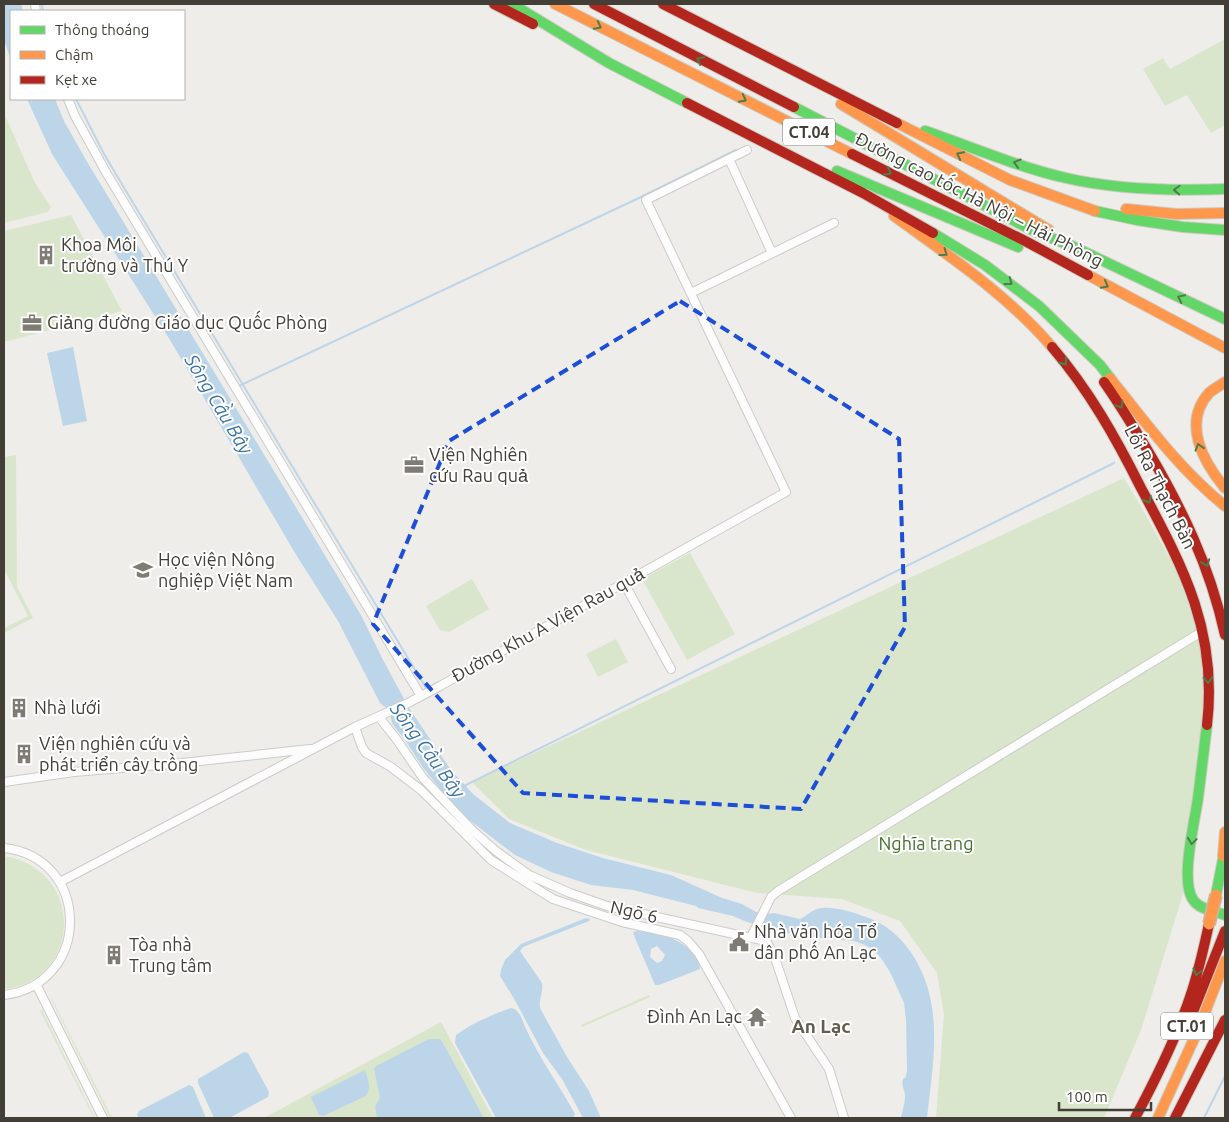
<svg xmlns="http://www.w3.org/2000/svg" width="1229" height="1122" font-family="Ubuntu,sans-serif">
	<rect width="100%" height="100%" fill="#eeede9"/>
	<!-- green -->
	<path fill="#dae6cb" d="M1225 39V125L1211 133 1187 95 1165 106 1143 69 1163 58 1170 69Z
		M4 113 35 183 51 207 48 212 4 223Z
		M71 215 122 311 4 342V231Z
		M16 455 17 587 33 618 4 633V628L28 616 4 569V457Z
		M1124 478 1138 501 1190 595 1206 658 1204 703 1183 894 1141 1030 1104 1118H936L944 1014 937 973 900 921 842 899 757 893 586 850 509 819 472 782Z
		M690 553 735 634 687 660 642 579Z
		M472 579 489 609 449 632 440 630 426 606Z
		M616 639 628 662 598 677 586 654Z
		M4 856C85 869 83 980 4 989Z
		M649 995 650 997 582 1027 581 1025Z
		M51 999H52L112 1118H110Z
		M42 1010 95 1118H94L40 1011Z
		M441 1022 493 1118H264Z"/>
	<!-- water -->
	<path fill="#bdd5e8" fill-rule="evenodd" d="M4 4H21L23 11H11V60L4 40Z
		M27 99H55L64 121 86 160 361 615 382 658 409 708 451 770 473 794 510 823 557 843 603 858 671 875 722 898 742 904 756 912 767 914 774 913 800 919C806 916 811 911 817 909 831 905 852 912 866 917 886 924 900 936 912 954 945 1004 933 1063 927 1118H901C902 1111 905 1104 905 1096 905 1090 901 1086 903 1079L906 1077 907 1069 906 1020 904 1003 890 972 881 958 873 950 865 945 854 941 820 938 788 933 747 922 733 916 698 908 696 906 633 890 591 885 551 872 515 855 468 819 441 790 424 769 403 737 396 729 392 723 389 710 380 703 338 621 295 553 170 340 52 154Z
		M73 347 87 421 63 426 47 353Z
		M586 918 590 919 589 921 523 947 520 951 542 983C544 993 537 1000 541 1010L567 1057 589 1091 601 1118H583L562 1079 543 1053 516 1002 500 976 501 970 505 960 521 944Z
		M637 931C657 932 682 938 694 955 697 959 700 964 700 969L659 985H655L635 938 633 932ZM657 946 665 955 662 961 657 963 650 957 651 949Z
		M511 1008C521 1010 522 1021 526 1029 540 1059 559 1085 575 1114L573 1118H496L455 1043 456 1035C472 1023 492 1015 511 1008Z
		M429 1039H440L443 1043 484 1118H377L375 1106 380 1098 374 1069 376 1066Z
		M244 1052 248 1053 269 1092 268 1097 229 1118H214L198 1083V1079Z
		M365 1070C368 1080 372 1086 366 1096L323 1116 319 1115 311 1097Z
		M189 1085 193 1087 206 1118H139L137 1115 139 1111Z"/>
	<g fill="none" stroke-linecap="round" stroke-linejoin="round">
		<!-- stream -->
		<path stroke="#bdd5e8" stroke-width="2" d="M42 4 43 11
			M76 99 104 154 129 196 426 688
			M239 386 639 198 736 150
			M462 787 1114 463
			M1204 1118 1225 1076"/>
		<defs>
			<path id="street" d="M35 4 36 11
				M68 99 75 116 107 174 421 696
				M729 159 772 253
				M691 293 834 223
				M624 583 671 669
				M379 717 397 740 423 778 473 831 496 851 529 875 570 893 607 906 766 941 774 955 795 1018 829 1069 844 1118
				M355 727 362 747 366 753 391 767 421 790 491 860 553 899 622 922 680 935 688 941 699 954 791 1118
				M4 782 74 772 182 763 310 749
				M4 848C92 858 92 984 4 995
				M60 882 355 727 408 703 440 686 786 492 646 200 747 150
				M751 937 771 897 778 891 1203 631
				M36 984 103 1118"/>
			<path id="fast" d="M512 4 609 63 687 103
				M794 107 1036 232 1072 246 1225 319
				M925 131C972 147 1018 167 1066 178 1118 190 1172 191 1225 189
				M837 171 1018 247
				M1095 211 1137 220 1183 227 1225 230
				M933 233 985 265 1039 306 1100 365 1110 378
				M1207 725C1204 749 1201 774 1198 798 1195 821 1179 883 1194 901 1201 910 1215 911 1225 915
				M1216 895 1225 849"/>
			<path id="slow" d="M555 4 852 154
				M841 104 1049 230
				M897 123 1010 180 1095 211
				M1126 209 1176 214 1225 213
				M894 216C949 256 1008 295 1052 347
				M1088 275 1225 348
				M1110 378C1146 423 1180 470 1225 506
				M1225 382C1220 386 1213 389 1209 393 1182 423 1203 462 1225 488
				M1223 856 1225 832
				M1158 1118 1198 1030 1225 961"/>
			<path id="jam" d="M494 4 533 24
				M594 4 794 107
				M663 4 897 123
				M687 103 863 193 933 233
				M852 154 1027 242 1088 275
				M1052 347C1089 390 1116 438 1141 488 1183 567 1218 631 1207 725
				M1104 382C1119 403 1132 425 1145 446 1181 506 1210 566 1225 635
				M1193 1012 1225 931
				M1135 1118C1157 1077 1178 1035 1192 991 1199 969 1204 947 1209 924
				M1175 1118 1225 1020"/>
		</defs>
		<!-- street casing -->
		<use href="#street" stroke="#cccbc7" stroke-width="10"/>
		<!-- fast casing -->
		<use href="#fast" stroke="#cccac0" stroke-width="12"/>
		<!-- slow casing -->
		<use href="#slow" stroke="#cccac0" stroke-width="12"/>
		<!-- jam casing -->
		<use href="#jam" stroke="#cccac0" stroke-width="12"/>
		<!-- street -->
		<use href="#street" stroke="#fcfcfc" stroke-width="8"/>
		<!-- fast -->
		<use href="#fast" stroke="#63d668" stroke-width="10"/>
		<!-- slow -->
		<use href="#slow" stroke="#ff974d" stroke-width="10"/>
		<!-- jam -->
		<use href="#jam" stroke="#b3261e" stroke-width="10"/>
		<defs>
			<path id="slow-bridge" d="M1209 924 1216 895"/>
		</defs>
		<!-- slow-bridge casing -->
		<use href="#slow-bridge" stroke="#c3baa7" stroke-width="14" stroke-linecap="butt"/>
		<!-- slow-bridge -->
		<use href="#slow-bridge" stroke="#ff974d" stroke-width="11"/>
	</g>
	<!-- one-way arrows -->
	<defs><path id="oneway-chevron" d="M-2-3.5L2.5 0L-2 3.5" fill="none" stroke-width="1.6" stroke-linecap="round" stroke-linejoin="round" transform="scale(1.25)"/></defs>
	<g stroke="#507b4a">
		<use href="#oneway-chevron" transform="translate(598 26) rotate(27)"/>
		<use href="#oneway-chevron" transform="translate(700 60) rotate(-153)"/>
		<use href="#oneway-chevron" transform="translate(743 99) rotate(27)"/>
		<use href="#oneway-chevron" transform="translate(960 155) rotate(-153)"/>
		<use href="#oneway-chevron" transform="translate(1017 163) rotate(-163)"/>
		<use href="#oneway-chevron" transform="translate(888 172) rotate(27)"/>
		<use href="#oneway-chevron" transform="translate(1177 190) rotate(-178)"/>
		<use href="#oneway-chevron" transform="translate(944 253) rotate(36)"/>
		<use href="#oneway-chevron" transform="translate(1009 282) rotate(37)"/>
		<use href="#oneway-chevron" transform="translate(1105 285) rotate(28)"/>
		<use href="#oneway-chevron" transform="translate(1181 298) rotate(-154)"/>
		<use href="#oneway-chevron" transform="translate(1064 362) rotate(51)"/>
		<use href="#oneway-chevron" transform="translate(1120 405) rotate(57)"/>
		<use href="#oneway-chevron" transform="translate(1199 447) rotate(-107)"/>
		<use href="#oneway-chevron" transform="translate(1148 500) rotate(62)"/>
		<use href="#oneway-chevron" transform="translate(1206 563) rotate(70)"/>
		<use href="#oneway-chevron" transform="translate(1208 680) rotate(88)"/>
		<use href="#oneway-chevron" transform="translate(1192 841) rotate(98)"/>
		<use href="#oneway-chevron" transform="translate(1197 972) rotate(105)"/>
	</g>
	<!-- marked area -->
	<path fill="none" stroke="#1d4ed8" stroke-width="4" stroke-dasharray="10 6" stroke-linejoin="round" d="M680 301 899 439 905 627 801 809 523 793 373 624 449 441Z"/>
	<!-- icons -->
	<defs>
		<symbol id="building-bare" viewBox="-9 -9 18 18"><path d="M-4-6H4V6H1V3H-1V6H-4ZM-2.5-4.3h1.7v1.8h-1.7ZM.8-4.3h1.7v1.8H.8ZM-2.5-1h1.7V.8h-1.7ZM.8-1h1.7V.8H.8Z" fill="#7f7b75" stroke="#fff" stroke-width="2.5" paint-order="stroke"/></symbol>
		<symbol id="office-bare" viewBox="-9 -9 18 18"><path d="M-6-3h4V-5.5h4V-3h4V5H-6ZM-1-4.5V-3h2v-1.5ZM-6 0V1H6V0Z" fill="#7f7b75" stroke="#fff" stroke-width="2.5" paint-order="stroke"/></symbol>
		<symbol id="university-bare" viewBox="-9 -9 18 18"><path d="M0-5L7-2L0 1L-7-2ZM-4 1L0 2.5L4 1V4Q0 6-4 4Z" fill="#7f7b75" stroke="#fff" stroke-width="2.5" paint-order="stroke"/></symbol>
		<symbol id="civic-bare" viewBox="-9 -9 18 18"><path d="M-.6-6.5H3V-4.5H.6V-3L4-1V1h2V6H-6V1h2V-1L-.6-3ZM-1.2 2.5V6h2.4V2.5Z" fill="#7f7b75" stroke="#fff" stroke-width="2.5" paint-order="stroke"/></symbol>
		<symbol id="temple-bare" viewBox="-9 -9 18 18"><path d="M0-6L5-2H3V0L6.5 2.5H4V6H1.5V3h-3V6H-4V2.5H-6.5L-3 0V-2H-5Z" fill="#7f7b75" stroke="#fff" stroke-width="2.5" paint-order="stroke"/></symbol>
	</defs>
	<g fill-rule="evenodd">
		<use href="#building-bare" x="32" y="241" width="28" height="28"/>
		<use href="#office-bare" x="18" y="309" width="28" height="28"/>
		<use href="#office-bare" x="400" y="451" width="28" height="28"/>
		<use href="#university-bare" x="129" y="556" width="28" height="28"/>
		<use href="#building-bare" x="5" y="694" width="28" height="28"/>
		<use href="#building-bare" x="10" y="740" width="28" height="28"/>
		<use href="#civic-bare" x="725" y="928" width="28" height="28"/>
		<use href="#building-bare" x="100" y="941" width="28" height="28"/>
		<use href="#temple-bare" x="743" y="1003" width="28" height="28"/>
	</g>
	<g text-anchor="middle" stroke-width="4" stroke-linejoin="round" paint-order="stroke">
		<!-- shield labels -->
		<g fill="#fff" stroke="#7b7872" stroke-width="1">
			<rect x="783" y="118.5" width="52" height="27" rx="4"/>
			<rect x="1161" y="1012.5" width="52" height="27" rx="4"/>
		</g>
		<g font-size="16" font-weight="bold" fill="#433e36">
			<text x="809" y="138">CT.04</text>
			<text x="1187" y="1032">CT.01</text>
		</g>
		<!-- street labels -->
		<g font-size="18" fill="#433e36" stroke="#fff">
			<text transform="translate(979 200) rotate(27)" y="6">Đường cao tốc Hà Nội – Hải Phòng</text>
			<text transform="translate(1160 487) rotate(63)" y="6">Lối Ra Thạch Bàn</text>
			<text transform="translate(548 625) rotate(-29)" y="6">Đường Khu A Viện Rau quả</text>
			<text transform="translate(634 912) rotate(13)" y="6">Ngõ 6</text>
		</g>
		<!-- poi labels -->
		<g font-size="18" fill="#433e36" stroke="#fff" text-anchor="start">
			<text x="61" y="251">Khoa Môi<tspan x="61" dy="21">trường và Thú Y</tspan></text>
			<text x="47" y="329">Giảng đường Giáo dục Quốc Phòng</text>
			<text x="429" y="461">Viện Nghiên<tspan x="429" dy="21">cứu Rau quả</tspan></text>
			<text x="158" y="566">Học viện Nông<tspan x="158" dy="21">nghiệp Việt Nam</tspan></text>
			<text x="34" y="714">Nhà lưới</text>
			<text x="39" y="750">Viện nghiên cứu và<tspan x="39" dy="21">phát triển cây trồng</tspan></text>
			<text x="754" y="938">Nhà văn hóa Tổ<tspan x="754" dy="21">dân phố An Lạc</tspan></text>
			<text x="129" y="951">Tòa nhà<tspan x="129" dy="21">Trung tâm</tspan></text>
			<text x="742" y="1023" text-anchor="end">Đình An Lạc</text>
		</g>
		<!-- park labels -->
		<g font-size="18" fill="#456e30" stroke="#fff">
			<text x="926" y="850">Nghĩa trang</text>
		</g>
		<!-- water labels -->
		<g font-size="19" font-style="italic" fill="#3b73a2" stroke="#fff">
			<text transform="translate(219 404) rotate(59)" y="7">Sông Cầu Bây</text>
			<text transform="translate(428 750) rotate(54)" y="7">Sông Cầu Bây</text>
		</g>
		<!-- neighbourhood labels -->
		<g font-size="19" font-weight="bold" fill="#645c4e" stroke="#fff">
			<text x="821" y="1033">An Lạc</text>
		</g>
	</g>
	<!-- border -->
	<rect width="1229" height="1122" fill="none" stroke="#433e36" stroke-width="10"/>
	<!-- legend -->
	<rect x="10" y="10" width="175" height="90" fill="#ffffff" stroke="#b4b2af"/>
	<rect x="20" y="26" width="25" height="8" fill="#63d668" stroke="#b4b2af"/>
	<text x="55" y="35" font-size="15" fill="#433e36">Thông thoáng</text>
	<rect x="20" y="51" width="25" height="8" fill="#ff974d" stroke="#b4b2af"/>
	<text x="55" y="60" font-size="15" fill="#433e36">Chậm</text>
	<rect x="20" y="76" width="25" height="8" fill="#b3261e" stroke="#b4b2af"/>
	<text x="55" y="85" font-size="15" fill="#433e36">Kẹt xe</text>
	<!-- scale -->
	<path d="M1059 1102v8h92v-8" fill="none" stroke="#433e36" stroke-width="2.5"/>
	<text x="1066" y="1102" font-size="15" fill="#433e36" stroke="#ffffff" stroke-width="4" paint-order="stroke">100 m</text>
</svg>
